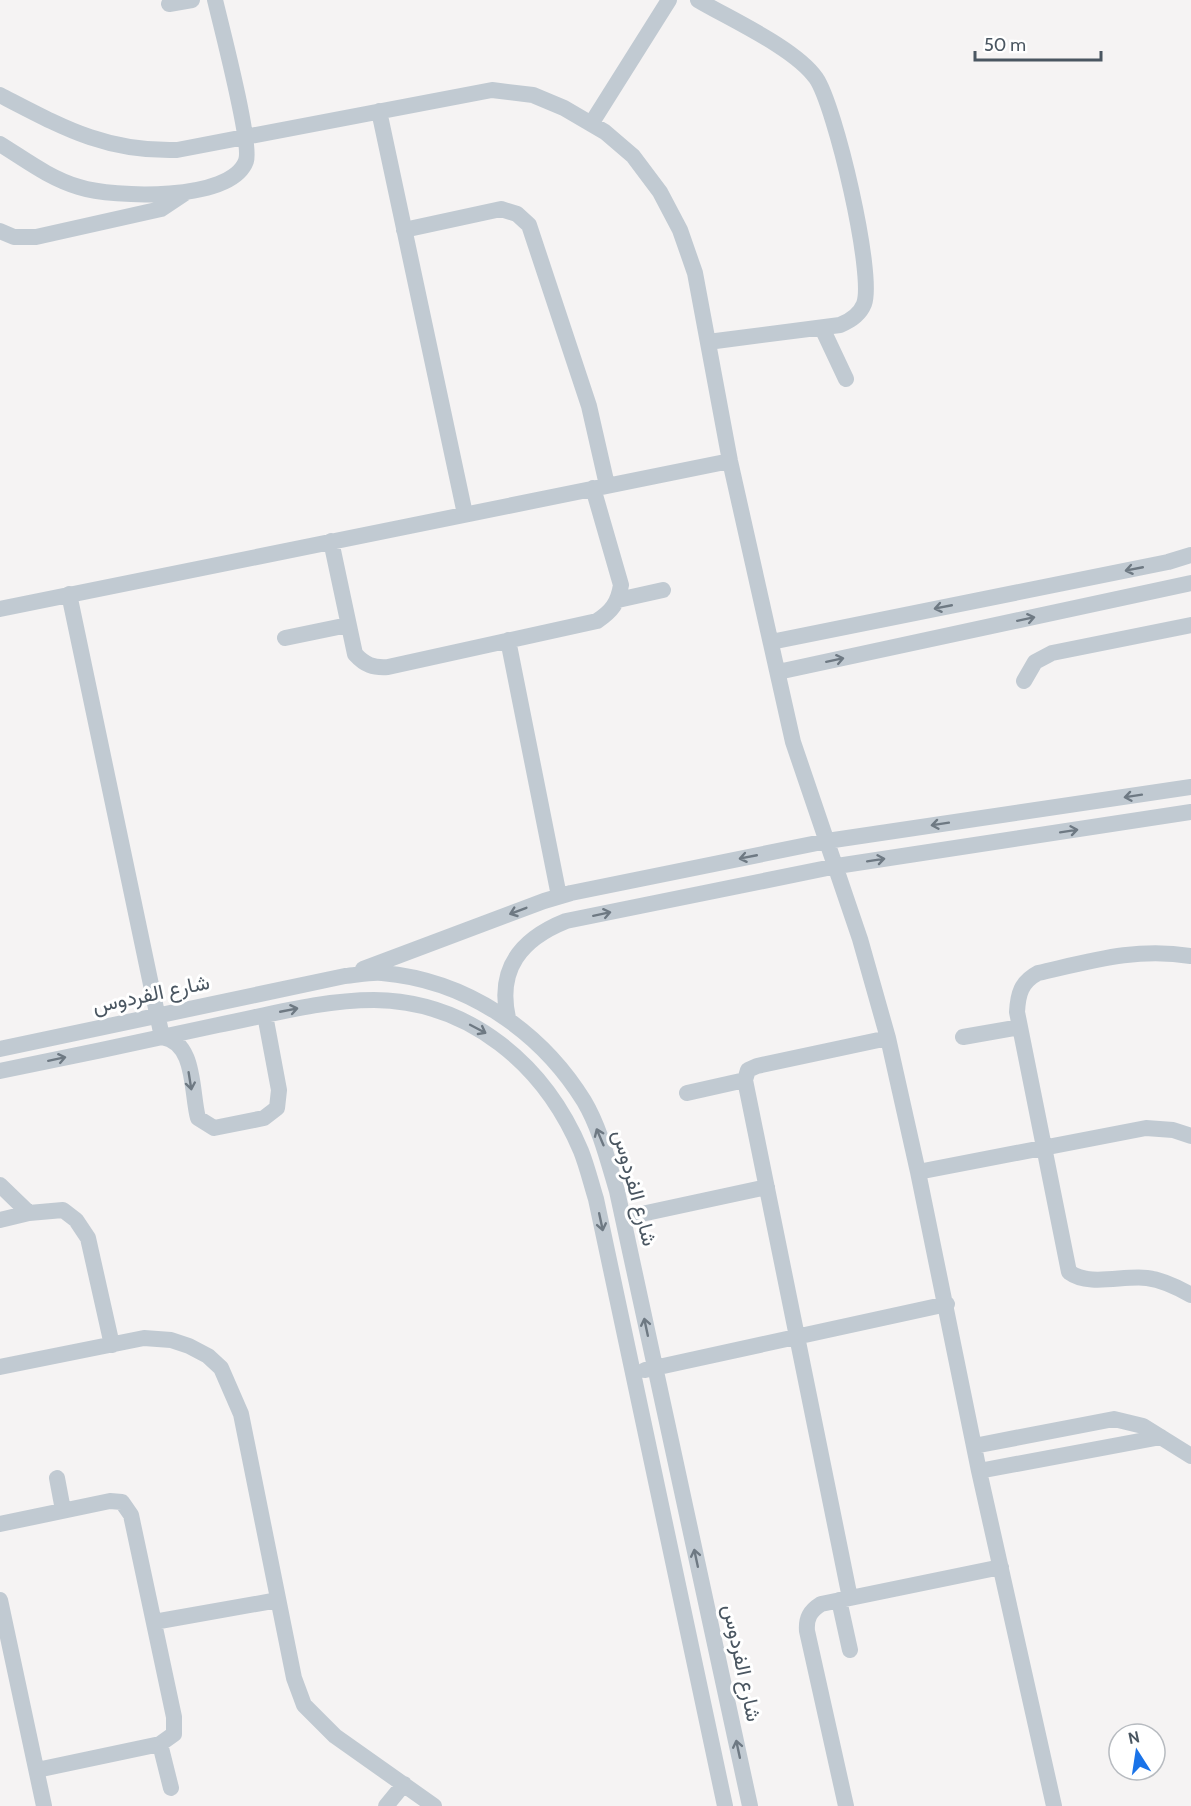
<svg xmlns="http://www.w3.org/2000/svg" width="1191" height="1806" font-family="Cabin,Vazirmatn,sans-serif">
	<rect width="100%" height="100%" fill="#f5f3f3"/>
	<g fill="none" stroke-linecap="round" stroke-linejoin="round">
		<!-- minor -->
		<path stroke="#c1cad2" stroke-width="16" d="M698 0C730 19 795 48 816 78 835 105 875 275 864 304 860 314 850 321 840 325L708 342
			M169 4 192 0
			M0 95C62 127 105 152 177 150L492 90 533 95 564 108 605 132 633 156 660 192 680 230 695 273 730 461 793 742 860 939 888 1038 918 1172 1146 1128 1173 1130 1191 1136
			M379 111 465 514
			M591 124 669 0
			M0 144C26 160 49 178 79 187 113 198 231 202 246 161 252 144 221 25 215 0
			M404 230 501 209 517 214 529 225 589 406 607 485
			M0 231 14 237H36L161 209 185 193
			M822 328 846 379
			M331 541 355 654C365 665 373 668 388 667L597 621C612 611 618 603 621 585L593 488
			M69 594 162 1037C196 1042 191 1092 198 1118L214 1128 264 1118 277 1108 279 1090 265 1015
			M618 600 663 590
			M0 609 730 461
			M285 638 348 625
			M508 640 559 896
			M771 642 1168 562 1191 555
			M778 672 1191 583
			M1024 681 1035 662 1052 653 1191 625
			M1191 956C1136 947 1091 961 1038 973 1021 982 1018 994 1017 1012L1069 1272C1089 1287 1123 1275 1147 1278 1163 1280 1177 1287 1191 1295
			M363 969 544 901 571 893 827 841 1191 787
			M508 1018C497 969 521 939 566 921L837 866 1191 812
			M963 1037 1020 1027
			M0 1049 345 976C357 975 370 972 382 973 466 980 540 1030 584 1101 600 1128 608 1161 617 1191L750 1806
			M0 1071C73 1056 145 1041 218 1025 269 1015 322 1000 374 1000 470 1001 545 1065 581 1151 587 1166 591 1183 596 1199L725 1806
			M687 1093 745 1080
			M918 1172 979 1471 1054 1806
			M0 1185 29 1213
			M623 1218 767 1187
			M0 1220 29 1213 63 1210 76 1220 88 1238 112 1345
			M0 1367 144 1338 171 1340 189 1346 208 1356 221 1368 241 1414 294 1678 304 1705 335 1736 434 1806
			M645 1370 947 1304
			M974 1446 1114 1419 1143 1426 1191 1456
			M979 1471 1161 1437
			M57 1478 63 1510
			M0 1524 110 1501 122 1502 131 1515 174 1717V1734L160 1744 37 1770
			M850 1598 745 1080 748 1070 757 1066 888 1038
			M0 1600 44 1806
			M839 1600 850 1650
			M154 1622 278 1600
			M160 1744 171 1788
			M386 1806 404 1784
			M846 1806 807 1631C806 1618 810 1611 821 1604L1001 1567"/>
	</g>
	<!-- one-way arrows -->
	<defs><path id="oneway-shaft" d="M-6 0H5M1.5-3L5.5 0L1.5 3" fill="none" stroke-width="1.6" stroke-linecap="round" stroke-linejoin="round" transform="scale(1.5)"/></defs>
	<g stroke="#6e7983">
		<use href="#oneway-shaft" transform="translate(1134 569) rotate(169)"/>
		<use href="#oneway-shaft" transform="translate(943 607) rotate(169)"/>
		<use href="#oneway-shaft" transform="translate(1026 619) rotate(-12)"/>
		<use href="#oneway-shaft" transform="translate(835 660) rotate(-12)"/>
		<use href="#oneway-shaft" transform="translate(1133 796) rotate(171)"/>
		<use href="#oneway-shaft" transform="translate(940 824) rotate(171)"/>
		<use href="#oneway-shaft" transform="translate(1069 831) rotate(-9)"/>
		<use href="#oneway-shaft" transform="translate(748 857) rotate(169)"/>
		<use href="#oneway-shaft" transform="translate(876 860) rotate(-9)"/>
		<use href="#oneway-shaft" transform="translate(518 911) rotate(159)"/>
		<use href="#oneway-shaft" transform="translate(602 914) rotate(-12)"/>
		<use href="#oneway-shaft" transform="translate(289 1010) rotate(-11)"/>
		<use href="#oneway-shaft" transform="translate(478 1029) rotate(28)"/>
		<use href="#oneway-shaft" transform="translate(57 1059) rotate(-12)"/>
		<use href="#oneway-shaft" transform="translate(190 1081) rotate(81)"/>
		<use href="#oneway-shaft" transform="translate(600 1137) rotate(-113)"/>
		<use href="#oneway-shaft" transform="translate(601 1222) rotate(78)"/>
		<use href="#oneway-shaft" transform="translate(646 1327) rotate(-102)"/>
		<use href="#oneway-shaft" transform="translate(696 1558) rotate(-102)"/>
		<use href="#oneway-shaft" transform="translate(738 1749) rotate(-102)"/>
	</g>
	<g text-anchor="middle" stroke-width="6" stroke-linejoin="round" paint-order="stroke">
		<!-- street labels -->
		<g font-size="21" fill="#4a5661" stroke="#fff">
			<text transform="translate(151 994) rotate(-12)" y="7">شارع الفردوس</text>
			<text transform="translate(635 1188) rotate(75)" y="7">شارع الفردوس</text>
			<text transform="translate(742 1663) rotate(78)" y="7">شارع الفردوس</text>
		</g>
	</g>
	<!-- north arrow -->
	<g transform="translate(1137 1752) rotate(348)"><circle r="28" fill="#ffffff" stroke="#b7bbc0" stroke-width="1.5"/>
	<path d="M0-4.5L10 22L0 15L-10 22Z" fill="#1a73e8"/>
	<text y="-9" font-size="16" font-weight="bold" text-anchor="middle" fill="#4a5661">N</text>
	</g>
	<!-- scale -->
	<path d="M975 51v9h126v-9" fill="none" stroke="#4a5661" stroke-width="3"/>
	<text x="984" y="51" font-size="18" fill="#4a5661" stroke="#ffffff" stroke-width="4.5" paint-order="stroke">50 m</text>
</svg>
